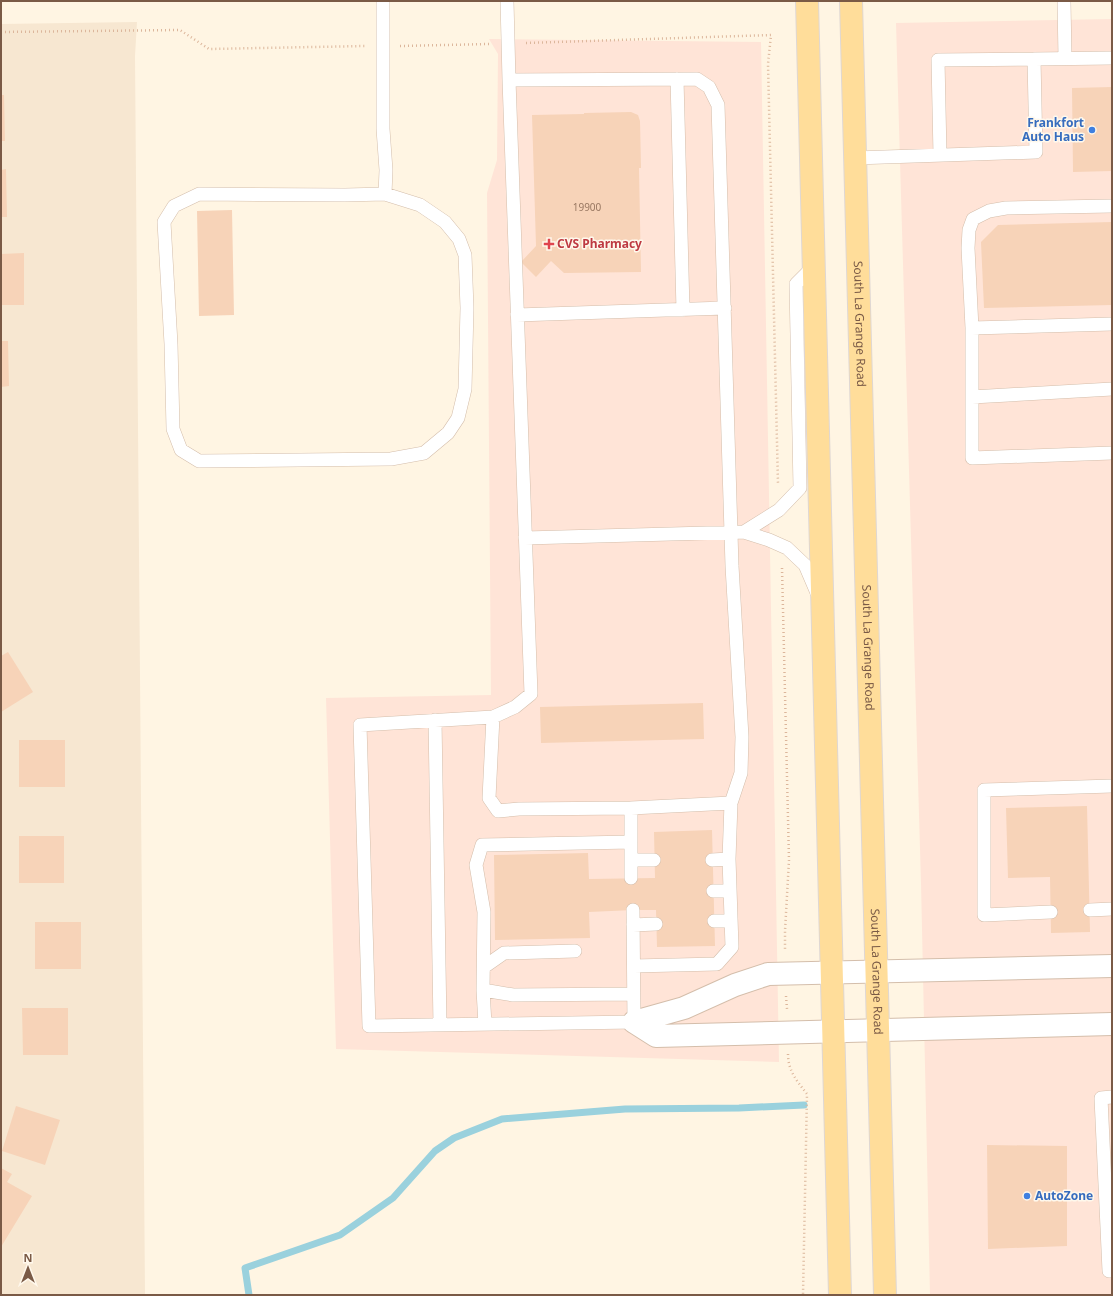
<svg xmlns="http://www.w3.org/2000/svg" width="1113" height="1296" font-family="'Noto Sans',sans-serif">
	<rect width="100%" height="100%" fill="#fff5e3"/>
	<!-- residential -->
	<path fill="#f7e7d1" d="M137 22 135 56 145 1295H1V24Z"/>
	<!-- commercial -->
	<path fill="#ffe4d7" d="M1112 19V1295H930L921 883 896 23Z
		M489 39 761 42 779 1062 336 1049 326 698 491 695 487 193 497 160 498 54Z"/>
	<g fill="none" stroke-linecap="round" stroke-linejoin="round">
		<!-- stream -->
		<path stroke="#9ad1dd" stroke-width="7" d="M249 1295 245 1268 340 1235 393 1198 435 1151 454 1138 502 1119 625 1109 739 1108 804 1105"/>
	</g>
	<!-- building -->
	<path fill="#f7d3b8" d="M1112 87V171L1073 172 1072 88Z
		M1 95H4L5 141H1Z
		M631 112 638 115 640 121 641 168H639L641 272 564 273 551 261 536 277 521 262 536 246 532 115 584 114V113Z
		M6 169 7 217H1V170Z
		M232 210 234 315 199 316 197 211Z
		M1112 222V305L984 308 981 242 998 225Z
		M24 253V305H1V254Z
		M1 341H8L9 386 1 387Z
		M8 652 33 692 1 712V656Z
		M703 703 704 739 541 743 540 707Z
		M19 740H65V787H19Z
		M1087 806 1090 932 1051 933 1050 877 1008 878 1006 808Z
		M712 830 715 946 657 947 656 910H633L589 912 590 938 495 940 494 855 588 853 589 879 655 878 654 832Z
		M19 836H64V883H19Z
		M35 922H81V969H35Z
		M22 1008H68V1055H23Z
		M16 1106 60 1120 45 1165 2 1151Z
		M987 1145 1067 1146V1246L988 1249Z
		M1 1168 12 1174 7 1182 32 1196 1 1247Z"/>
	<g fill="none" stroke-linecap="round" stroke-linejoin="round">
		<defs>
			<path id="lane" d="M383 1V129L386 170 385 194
				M1064 1 1065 58
				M677 79 683 310
				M509 80 697 79 709 87 718 105 732 566 742 737 741 773 731 803 631 808
				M940 155 938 60 1034 59
				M855 158 1036 152 1034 59 1112 58
				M199 194 345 195 385 194 420 205 445 222 459 239 465 255 467 308 465 389 458 418 448 433 424 453 391 459 199 461 181 450 173 429 171 344 164 222 174 206Z
				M517 315 725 308
				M1112 324 972 328V458L1112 453
				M972 328 968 248 969 230 973 219 989 211 1006 208 1112 206
				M972 397 1112 389
				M744 532 779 510 800 488 796 284 814 266
				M525 538 744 532 769 540 787 548 805 565 817 593
				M493 717 515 707 531 694 509 80 507 1
				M435 720 440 1025
				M729 859 731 803
				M632 860H654
				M631 878V808L519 809 498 811 489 798 493 717 360 725 369 1026 634 1022 633 910
				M713 891H730
				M1090 910 1112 909
				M1051 912 984 915V790L1112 786
				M714 921H731
				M633 925 656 924
				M634 966 717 964 732 947 729 859 712 860
				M484 967 504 953 575 951
				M483 990 513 995 633 994
				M485 1024 483 990 484 912 476 865 482 845 631 842
				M1112 1097 1101 1098 1109 1271H1112"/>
			<path id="street" d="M634 1022 684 1008 735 985 768 974 1112 966
				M634 1022 656 1036 1112 1024"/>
			<g id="primary">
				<path d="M807 1 840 1295"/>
				<path id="s1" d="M851 1 885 1295"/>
			</g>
		</defs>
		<!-- lane casing -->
		<use href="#lane" stroke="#d4beab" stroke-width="14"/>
		<!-- street casing -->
		<use href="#street" stroke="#d4beab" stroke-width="24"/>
		<!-- primary casing -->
		<use href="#primary" stroke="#dfd7d3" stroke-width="24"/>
		<!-- path -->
		<path stroke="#dcb69b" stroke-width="2.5" stroke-dasharray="1 3" stroke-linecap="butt" d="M1 32 180 30 209 49 365 46
			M526 43 771 35 768 64 778 484
			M400 46 489 44
			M782 568 789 860 785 931V951
			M786 996 787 1009
			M788 1054C788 1071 797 1081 807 1094L803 1295"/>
		<!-- lane -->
		<use href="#lane" stroke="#fff" stroke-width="13"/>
		<!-- street -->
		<use href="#street" stroke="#fff" stroke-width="22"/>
		<!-- primary -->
		<use href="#primary" stroke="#ffdd9a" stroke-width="22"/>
	</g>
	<!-- markers -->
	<g fill="#3f7fe0" stroke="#fff8ec" stroke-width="1.5">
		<circle cx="1092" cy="130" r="4"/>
		<circle cx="1027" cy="1196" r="4"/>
	</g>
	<path fill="#e0444e" stroke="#fff8ec" stroke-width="1.5" d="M547 238h4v4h4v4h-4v4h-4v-4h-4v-4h4z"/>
	<g text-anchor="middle" stroke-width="3" stroke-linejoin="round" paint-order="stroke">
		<!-- number labels -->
		<g font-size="10" fill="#997862">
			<text x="587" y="211">19900</text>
		</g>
		<!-- shop labels -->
		<g font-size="12" font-weight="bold" fill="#366cbe" stroke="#fff8ec" text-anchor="end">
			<text x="1084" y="127">Frankfort<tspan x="1084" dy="14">Auto Haus</tspan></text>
			<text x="1035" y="1200" text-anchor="start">AutoZone</text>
		</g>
		<!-- health labels -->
		<g font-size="12" font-weight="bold" fill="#be3a42" stroke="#fff8ec" text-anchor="start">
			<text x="557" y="248">CVS Pharmacy</text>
		</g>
		<!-- street labels -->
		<g font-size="12" fill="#7a5a46" stroke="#fff8ec">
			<text dy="4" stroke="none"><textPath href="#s1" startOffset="323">South La Grange Road</textPath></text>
			<text dy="4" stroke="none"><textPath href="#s1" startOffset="647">South La Grange Road</textPath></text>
			<text dy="4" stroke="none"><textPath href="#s1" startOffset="971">South La Grange Road</textPath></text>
		</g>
	</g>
	<!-- border -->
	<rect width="1113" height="1296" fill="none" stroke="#7a5a46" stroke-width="4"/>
	<!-- north arrow -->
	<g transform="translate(28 1268)" stroke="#fff8ec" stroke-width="3" paint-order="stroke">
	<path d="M0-3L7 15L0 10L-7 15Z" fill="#7a5a46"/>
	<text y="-6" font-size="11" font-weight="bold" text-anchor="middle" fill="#7a5a46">N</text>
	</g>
</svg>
